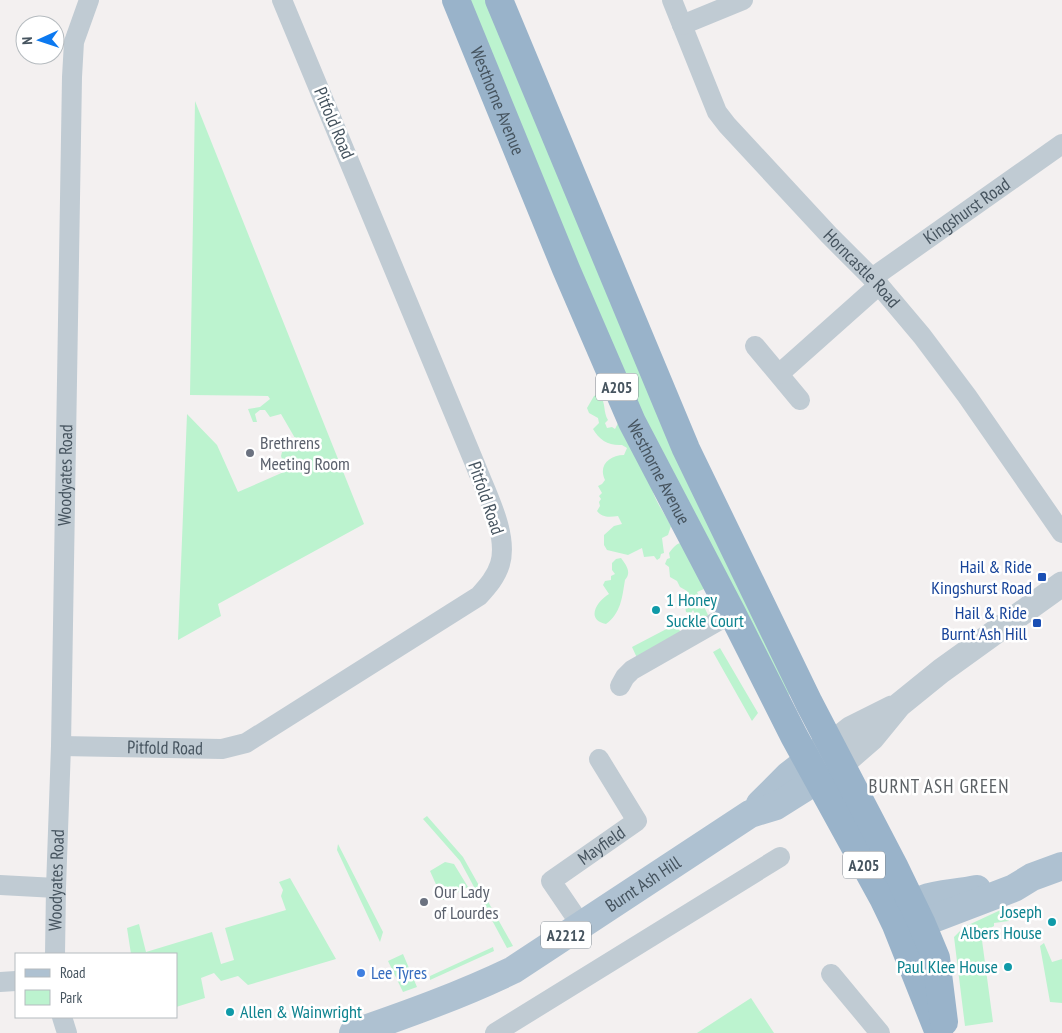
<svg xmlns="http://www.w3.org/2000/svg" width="1062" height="1033" font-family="'PT Sans Narrow',sans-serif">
	<rect width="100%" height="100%" fill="#f3f0f0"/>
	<!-- green -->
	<path fill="#bcf3cf" d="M469 0H486L790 694 783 697 647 427 612 348Z
		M195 101 364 524 218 604 221 616 178 640 187 414 217 445 238 492 286 471 281 456 282 452 299 445 281 414 270 417 265 410H260L255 414 257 422H253L248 409 260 407 270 399 268 396 190 395Z
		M597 395H600C606 403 603 412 608 420L605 423 607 428 612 427 615 429 618 423 652 487C652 496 666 516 671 526L668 535 662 538 664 553 661 554 660 558 657 560 654 556 644 557 642 548 628 555 607 550 604 545V535L614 526 622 524 618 516C610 517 602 518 597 511L600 506 599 502 601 499 599 496 602 493 598 486 602 484 605 480C598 466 609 455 624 455L627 448 622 445C609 446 599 440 593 429L599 423 598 418 589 413 587 408 594 396Z
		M684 542 704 589 697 592 708 615 700 622 693 610 691 613 686 612 684 599H685L687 591 680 587 677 581 670 577 669 567 665 564 667 559 670 558 669 553C675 546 675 544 684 542Z
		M621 558C626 565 632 572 625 580 622 598 621 613 606 624 585 620 597 601 609 594L603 585 605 581 611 580V576L615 574 612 570V563L616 559Z
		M676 624 681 633 638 660 632 647Z
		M720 648 758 713 752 721 713 652Z
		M427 816 463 857 513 946 507 948 460 861 423 819Z
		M338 844 383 932 380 942 337 850Z
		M445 862 454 864 468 887 443 900 430 871Z
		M290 878 336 959 248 985 238 976 221 981 214 973 201 978 205 998 176 1007V954H131L127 928 139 924 146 952 212 932 221 964 234 960 225 928 286 910 281 896 283 890 279 882Z
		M1007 907 1009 921 994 923V926L981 933 993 1022 965 1026 954 937 964 927Z
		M1044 943 1052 962 1062 959V1003L1050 1002 1040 946Z
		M493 947 494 951 430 980V976Z
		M403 954 417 987 403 992 388 961Z
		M751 998 774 1033H697Z"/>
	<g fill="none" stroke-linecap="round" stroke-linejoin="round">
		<!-- minor -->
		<g stroke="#c0cbd3" stroke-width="20">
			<path id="s1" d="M672 0 717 112 727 125 829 235 879 285 922 336 967 396 1062 533"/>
			<path d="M682 25 743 0"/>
			<path id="s2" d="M872 278 1062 144"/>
			<path d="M755 346 800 400"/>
			<path d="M779 374 879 285"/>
			<path d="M620 686 625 677 632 670 732 613"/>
			<path id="s3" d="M61 746 222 749 246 743 479 596C488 586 496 577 500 564 509 534 485 491 475 464L282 0"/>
			<path d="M0 885 56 888"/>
			<path id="s4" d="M581 925 551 881 637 821 599 759"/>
			<path id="s5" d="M55 954 56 888 61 746 72 77 74 42 89 0"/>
			<path d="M831 974 880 1033"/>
			<path d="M0 982 16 981"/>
			<path d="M62 1017 67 1033"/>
			<path d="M495 1033 780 857"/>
		</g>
		<!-- tertiary -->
		<path stroke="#c0cbd3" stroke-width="25" d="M831 744 850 729 892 708
			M841 765 872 738 899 705 941 671 1062 584"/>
		<!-- primary -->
		<g stroke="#aec1d1" stroke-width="28">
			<path d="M760 804 789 775 825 747"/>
			<path d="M896 919C918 891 945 896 977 889"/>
			<path d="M900 928 907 929 1014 888 1032 877 1062 866"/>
			<path id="s6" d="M353 1033C408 1014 461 995 513 970L750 814 776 806 838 767"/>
		</g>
		<!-- trunk -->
		<g stroke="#99b3ca" stroke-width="28">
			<path id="s7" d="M456 0 566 269 632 422 732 613 794 736 883 898 896 925 939 1033"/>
			<path d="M499 0 686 449 809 703 895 868 921 922 936 958 944 1022"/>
		</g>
	</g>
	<!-- markers -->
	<g fill="#6b7280" stroke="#fff" stroke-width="2">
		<circle cx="250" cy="453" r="5"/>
		<circle cx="424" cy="902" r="5"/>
	</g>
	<g fill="#1a4fb4" stroke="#fff" stroke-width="2">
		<rect x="1037" y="572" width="10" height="10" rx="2.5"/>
		<rect x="1032" y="618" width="10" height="10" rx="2.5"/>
	</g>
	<g fill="#0f9aa8" stroke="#fff" stroke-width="2">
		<circle cx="656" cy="610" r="5"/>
		<circle cx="1052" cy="922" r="5"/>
		<circle cx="1008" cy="967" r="5"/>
		<circle cx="230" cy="1012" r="5"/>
	</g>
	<circle fill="#3f7fe0" stroke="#fff" stroke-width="2" cx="361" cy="973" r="5"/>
	<g text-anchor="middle" stroke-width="5" stroke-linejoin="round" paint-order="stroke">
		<!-- shield labels -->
		<g fill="#fff" stroke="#7e878f" stroke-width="1">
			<rect x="596" y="373.5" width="42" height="27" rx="4"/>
			<rect x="843" y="851.5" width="42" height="27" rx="4"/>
			<rect x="541" y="921.5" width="50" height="27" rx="4"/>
		</g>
		<g font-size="16" font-weight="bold" fill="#46545f">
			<text x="617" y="393">A205</text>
			<text x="864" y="871">A205</text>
			<text x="566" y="941">A2212</text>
		</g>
		<!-- street labels -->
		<g font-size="18" fill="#46545f" stroke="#fff">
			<text dy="6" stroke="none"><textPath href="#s7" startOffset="109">Westhorne Avenue</textPath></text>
			<text transform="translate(334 123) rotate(67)" y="6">Pitfold Road</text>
			<text dy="6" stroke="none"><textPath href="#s2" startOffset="116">Kingshurst Road</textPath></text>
			<text dy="6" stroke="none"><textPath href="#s1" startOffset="334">Horncastle Road</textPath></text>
			<text dy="6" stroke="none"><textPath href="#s7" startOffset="514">Westhorne Avenue</textPath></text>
			<text dy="6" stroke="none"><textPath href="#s5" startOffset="479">Woodyates Road</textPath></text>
			<text transform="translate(486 498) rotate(71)" y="6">Pitfold Road</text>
			<text dy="6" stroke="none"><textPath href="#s3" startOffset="104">Pitfold Road</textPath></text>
			<text dy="6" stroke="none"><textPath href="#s4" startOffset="115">Mayfield</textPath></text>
			<text dy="6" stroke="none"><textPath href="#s5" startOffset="74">Woodyates Road</textPath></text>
			<text dy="6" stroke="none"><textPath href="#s6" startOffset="328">Burnt Ash Hill</textPath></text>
		</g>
		<!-- worship labels -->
		<g font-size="18" fill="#5b616d" stroke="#fff" text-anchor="start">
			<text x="260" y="449">Brethrens<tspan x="260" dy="21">Meeting Room</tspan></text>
			<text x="434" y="898">Our Lady<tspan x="434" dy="21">of Lourdes</tspan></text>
		</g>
		<!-- transit labels -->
		<g font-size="18" fill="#164399" stroke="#fff" text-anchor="end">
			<text x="1032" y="573">Hail &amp; Ride<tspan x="1032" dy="21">Kingshurst Road</tspan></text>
			<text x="1027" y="619">Hail &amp; Ride<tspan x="1027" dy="21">Burnt Ash Hill</tspan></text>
		</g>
		<!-- culture labels -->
		<g font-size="18" fill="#0d838f" stroke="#fff" text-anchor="start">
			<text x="666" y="606">1 Honey<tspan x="666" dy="21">Suckle Court</tspan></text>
			<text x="1042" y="918" text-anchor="end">Joseph<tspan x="1042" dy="21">Albers House</tspan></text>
			<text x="998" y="973" text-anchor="end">Paul Klee House</text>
			<text x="240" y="1018">Allen &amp; Wainwright</text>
		</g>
		<!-- shop labels -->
		<g font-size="18" fill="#366cbe" stroke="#fff" text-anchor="start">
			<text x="371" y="979">Lee Tyres</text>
		</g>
		<!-- neighbourhood labels -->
		<g font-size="19" letter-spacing="1" fill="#5c6165" stroke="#fff">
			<text x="939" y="793">BURNT ASH GREEN</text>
		</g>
	</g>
	<!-- legend -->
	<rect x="15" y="953" width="162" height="65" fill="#ffffff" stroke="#b5bbbf"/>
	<rect x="25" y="969" width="25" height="8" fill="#aec1d1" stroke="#b5bbbf"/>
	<text x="60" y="978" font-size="15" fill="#46545f">Road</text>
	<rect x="25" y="990" width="25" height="15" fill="#bcf3cf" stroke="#b5bbbf"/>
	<text x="60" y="1003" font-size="15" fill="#46545f">Park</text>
	<!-- north arrow -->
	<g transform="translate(40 40) rotate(267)"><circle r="24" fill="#ffffff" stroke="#b5bbbf"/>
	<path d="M0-4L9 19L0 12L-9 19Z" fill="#0c79f0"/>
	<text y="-8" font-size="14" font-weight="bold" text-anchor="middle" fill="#46545f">N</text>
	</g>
</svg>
